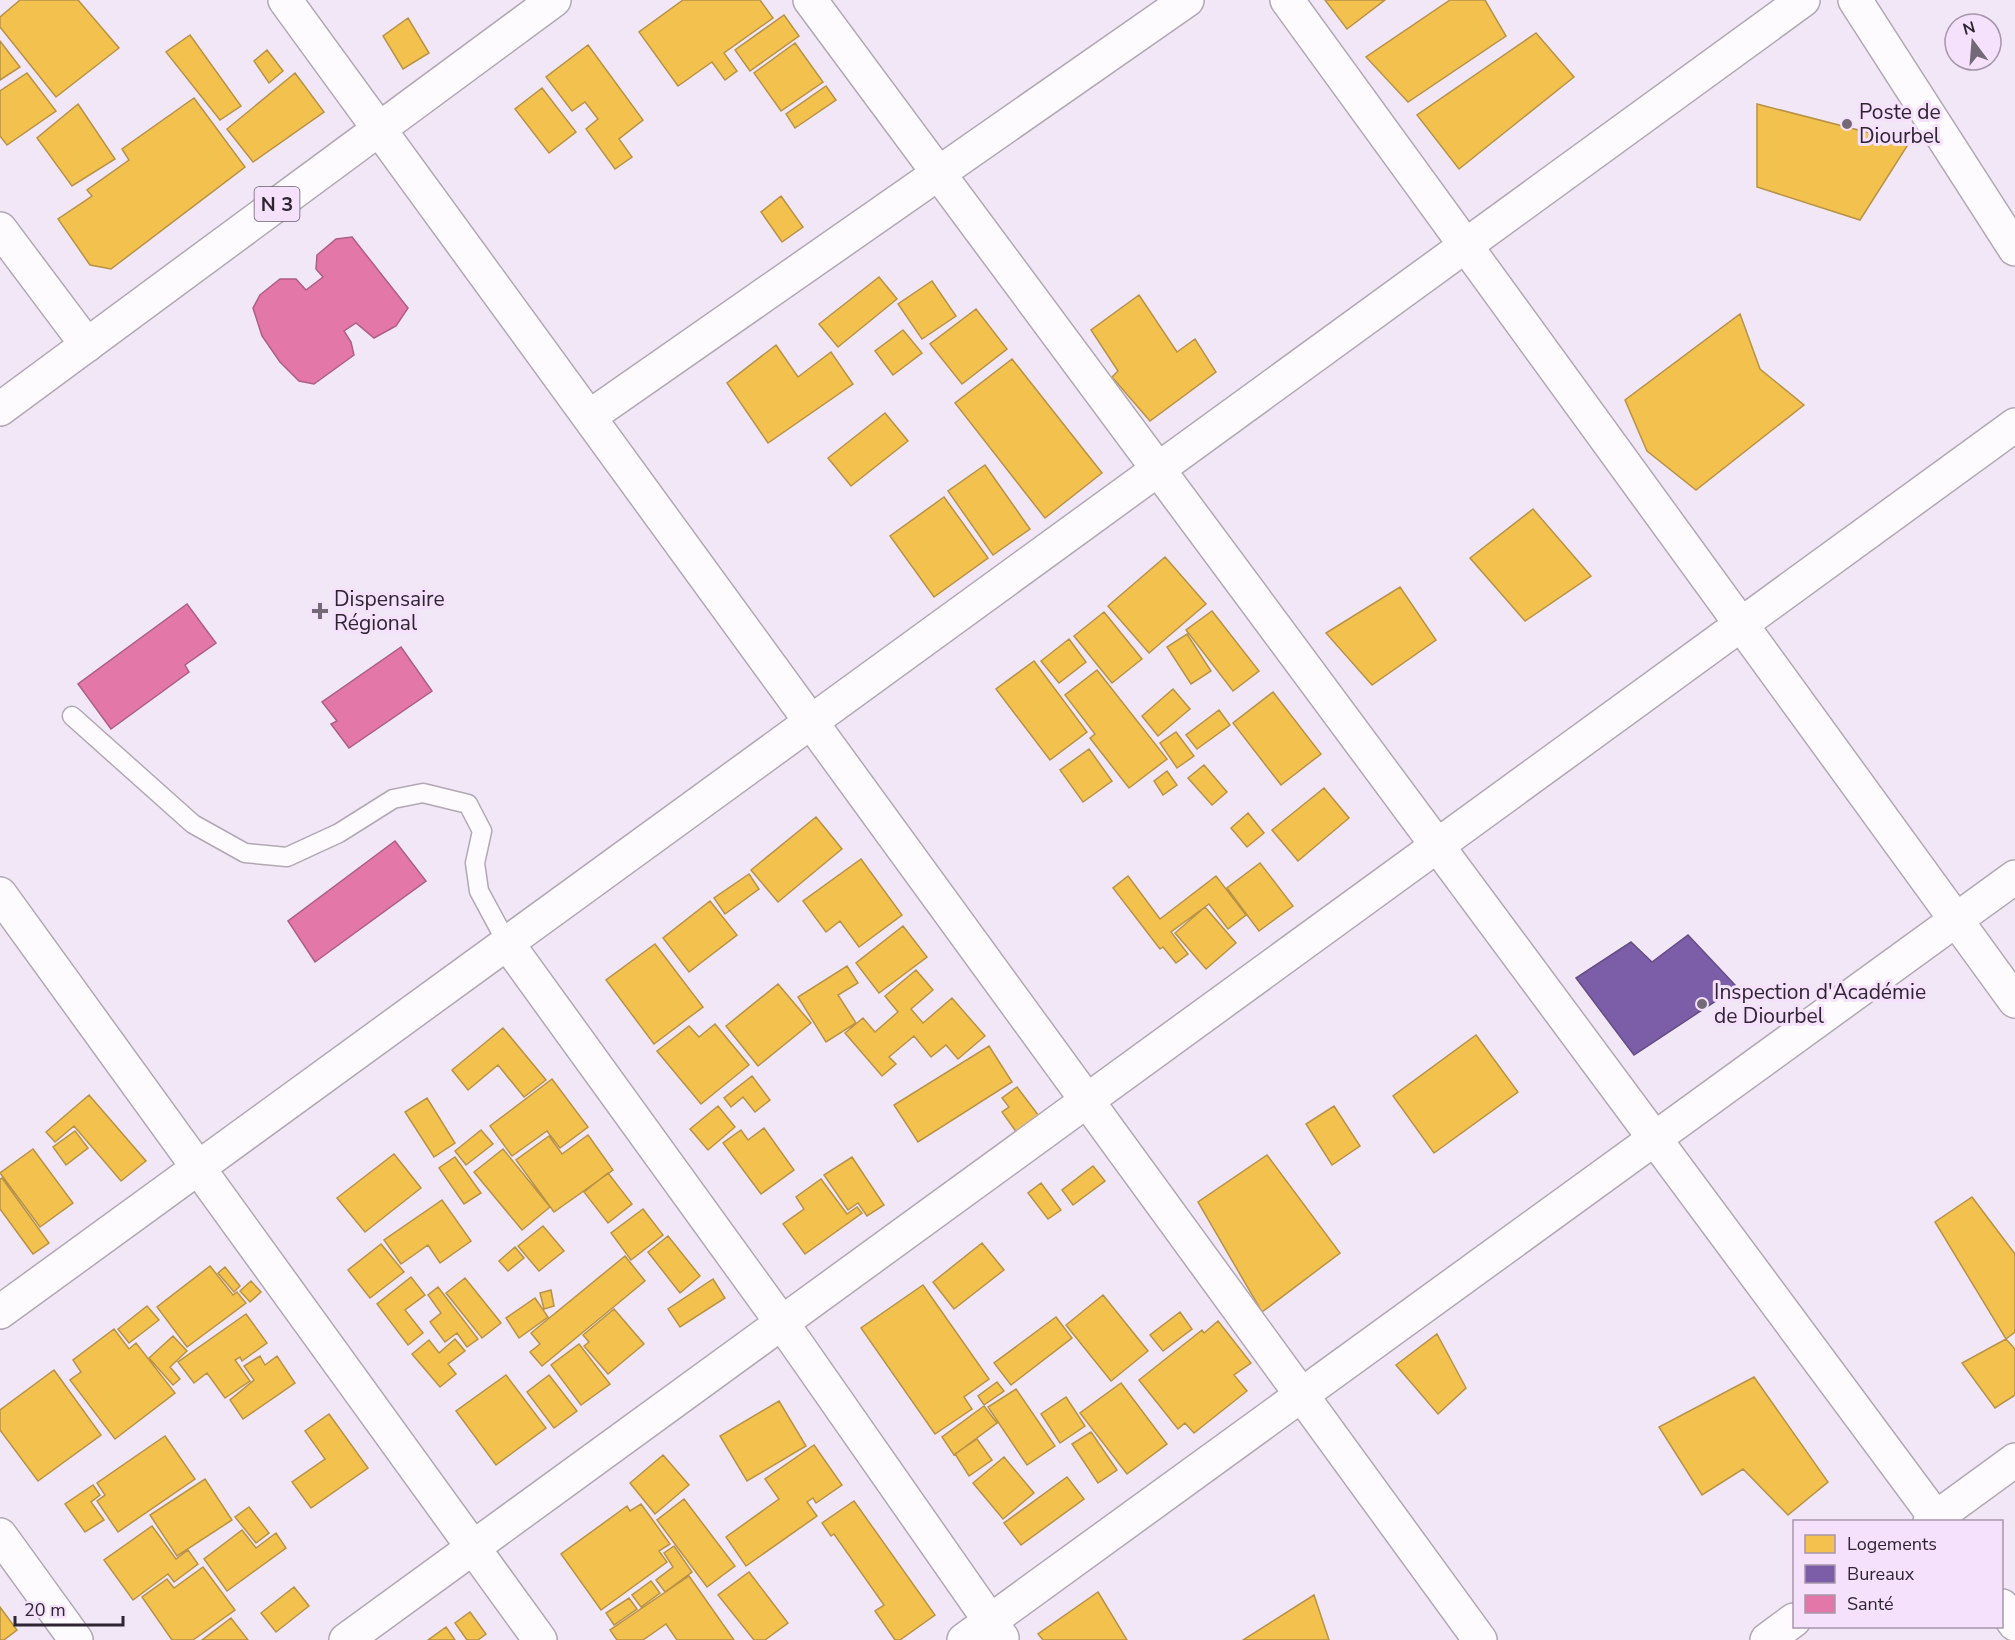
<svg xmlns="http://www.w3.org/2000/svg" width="2015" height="1640" font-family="'Nunito Sans',sans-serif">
	<rect width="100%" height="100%" fill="#f2e7f6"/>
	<!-- homes -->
	<path fill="#f2c14e" stroke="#b89246" stroke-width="1.5" d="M20 0H78L119 48 56 97 0 27V17Z
		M683 0H760L773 18 724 53 737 71 725 80 712 62 678 86 639 32Z
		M1325 0H1385L1347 29Z
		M1450 0H1485L1506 36 1408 102 1366 57Z
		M784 15 799 36 750 71 735 50Z
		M408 18 429 53 403 69 383 36Z
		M1536 33 1574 77 1459 169 1417 115Z
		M190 35 241 106 220 120 166 52Z
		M0 41 20 67 0 80Z
		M795 43 823 82 781 111 754 73Z
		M588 45 643 120 619 139 632 157 615 169 586 129 598 119 585 102 572 111 546 77Z
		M267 50 283 71 269 83 254 61Z
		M27 73 56 111 7 145 0 136V91Z
		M295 73 324 112 253 162 227 129Z
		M826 86 836 100 795 128 786 114Z
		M542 88 576 132 549 153 515 109Z
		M194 98 245 167 111 269 90 265 58 219 92 196 87 190 129 160 122 149Z
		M78 104 115 159 72 186 37 138Z
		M1757 104 1909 143 1860 220 1757 187Z
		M781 196 803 227 782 242 761 212Z
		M879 277 897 299 838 347 819 324Z
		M932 281 956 316 922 339 898 304Z
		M1139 295 1177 352 1195 339 1216 372 1150 421 1112 377 1118 371 1091 330Z
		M976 309 1007 349 962 384 930 344Z
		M1740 314 1760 369 1804 405 1696 490 1647 451 1625 400Z
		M903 330 922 353 893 375 875 351Z
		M776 345 798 377 831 352 853 384 768 443 727 383Z
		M1012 359 1102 473 1045 518 955 403Z
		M885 413 908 441 851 486 828 458Z
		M985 465 1030 529 993 555 948 491Z
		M944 497 988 558 934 597 890 536Z
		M1533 509 1591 576 1525 621 1470 558Z
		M1165 557 1206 604 1149 653 1108 606Z
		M1400 587 1436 640 1372 685 1326 633Z
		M1212 611 1259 671 1233 691 1186 630Z
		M1104 612 1142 659 1112 683 1074 636Z
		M1187 634 1211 671 1191 684 1167 647Z
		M1069 639 1086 662 1059 683 1041 661Z
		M1034 661 1087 732 1050 760 996 689Z
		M1097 670 1167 759 1129 788 1090 738 1095 734 1065 695Z
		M1173 689 1190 709 1158 736 1142 716Z
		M1273 692 1321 754 1281 785 1233 723Z
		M1219 710 1230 725 1197 749 1186 735Z
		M1176 732 1194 756 1177 768 1160 743Z
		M1089 749 1112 781 1083 802 1060 770Z
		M1204 765 1227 792 1212 805 1188 778Z
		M1167 771 1177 785 1163 795 1154 781Z
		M1324 788 1349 818 1298 861 1272 830Z
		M1248 813 1264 833 1247 847 1231 828Z
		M816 817 842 849 778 902 751 870Z
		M861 859 902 915 859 947 840 921 826 932 803 901Z
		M1260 863 1293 906 1259 931 1227 888Z
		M749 874 759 889 725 914 714 898Z
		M1128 876 1160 919 1216 876 1246 915 1228 929 1209 904 1171 932 1188 954 1176 963 1163 947 1160 949 1113 888Z
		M710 901 737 935 689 972 663 938Z
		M1205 907 1236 943 1206 969 1175 933Z
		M903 926 927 957 879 993 856 963Z
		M655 944 703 1007 654 1044 606 980Z
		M847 966 858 983 838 995 856 1023 826 1042 798 997Z
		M916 970 933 990 911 1009 923 1023 952 998 985 1036 958 1059 946 1045 931 1057 914 1036 889 1057 896 1064 882 1076 845 1033 863 1018 875 1032 898 1012 885 996Z
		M778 984 811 1023 758 1066 726 1026Z
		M715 1024 749 1065 701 1104 657 1051 689 1026 699 1037Z
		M503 1028 546 1080 524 1097 498 1065 468 1090 452 1070Z
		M1476 1035 1518 1092 1434 1153 1393 1096Z
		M989 1046 1012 1082 918 1142 894 1105Z
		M752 1076 770 1100 755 1112 743 1097 731 1107 724 1098Z
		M552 1079 588 1127 560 1148 547 1131 512 1156 490 1126Z
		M1017 1087 1045 1124 1022 1140 1002 1112 1009 1107 1002 1098Z
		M89 1095 146 1161 121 1181 74 1126 55 1142 46 1132Z
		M427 1098 455 1143 434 1157 405 1112Z
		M718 1106 735 1127 708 1150 690 1129Z
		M1334 1106 1360 1146 1332 1165 1306 1124Z
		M764 1128 794 1170 761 1194 723 1143 741 1130 748 1140Z
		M481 1130 493 1144 466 1165 455 1151Z
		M75 1131 88 1148 66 1165 53 1147Z
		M588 1135 613 1170 554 1212 516 1160 549 1136 562 1154Z
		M33 1149 73 1203 40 1227 0 1173Z
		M503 1149 550 1207 522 1230 474 1172Z
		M394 1154 421 1188 365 1232 337 1198Z
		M1267 1155 1340 1253 1262 1312 1198 1202Z
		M455 1157 481 1193 464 1204 439 1168Z
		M852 1157 884 1205 867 1216 858 1203 848 1210 824 1175Z
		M1093 1166 1105 1181 1073 1205 1062 1190Z
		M608 1173 632 1204 608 1223 584 1192Z
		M2 1178 49 1243 33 1254 0 1209V1179Z
		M821 1179 847 1214 857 1207 862 1213 805 1254 783 1224 804 1209 796 1197Z
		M1041 1183 1061 1210 1048 1219 1028 1193Z
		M1972 1197 2015 1254V1332L2006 1339 1935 1222Z
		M442 1200 471 1241 440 1263 428 1245 401 1264 384 1240Z
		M643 1209 663 1235 631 1260 611 1233Z
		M543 1226 564 1251 539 1271 518 1246Z
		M668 1236 700 1276 680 1293 648 1252Z
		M982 1243 1004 1270 954 1309 933 1282Z
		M381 1244 404 1272 370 1298 348 1270Z
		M515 1247 524 1258 508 1271 499 1261Z
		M625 1256 645 1281 542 1366 530 1352 540 1344 531 1333Z
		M210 1266 233 1295 237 1292 246 1303 187 1347 157 1307Z
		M225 1267 240 1286 234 1292 218 1273Z
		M411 1277 425 1295 405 1310 423 1333 408 1345 377 1304Z
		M465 1278 501 1323 482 1338 446 1293Z
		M713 1279 725 1298 680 1327 668 1309Z
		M251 1281 261 1292 250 1302 240 1291Z
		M923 1285 989 1379 964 1397 972 1409 935 1434 861 1328Z
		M438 1287 478 1339 467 1347 457 1333 445 1342 430 1322 441 1313 428 1295Z
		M551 1290 554 1306 544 1309 540 1293Z
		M1103 1295 1148 1351 1111 1381 1066 1325Z
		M535 1298 548 1317 519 1338 506 1318Z
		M147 1306 159 1320 129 1343 118 1329Z
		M614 1309 644 1344 608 1374 584 1346 589 1342 583 1335Z
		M1180 1312 1192 1329 1163 1351 1150 1335Z
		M246 1314 267 1343 242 1361 240 1357 235 1360 250 1381 225 1398 207 1373 194 1383 178 1362Z
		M1056 1317 1072 1338 1011 1385 994 1363Z
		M1218 1321 1251 1363 1234 1375 1247 1391 1194 1433 1185 1423 1178 1429 1139 1380 1202 1330 1204 1333Z
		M114 1329 129 1349 136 1343 175 1393 115 1439 70 1380 81 1372 73 1360Z
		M1437 1334 1466 1388 1438 1414 1396 1365Z
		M173 1336 187 1351 170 1367 180 1379 173 1385 149 1358Z
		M455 1339 465 1351 448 1364 456 1374 440 1387 412 1354 429 1340 439 1353Z
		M2006 1339 2015 1349V1395L1995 1408 1962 1363Z
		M579 1344 610 1384 581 1405 551 1365Z
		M260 1356 265 1365 277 1356 295 1383 243 1419 230 1400 254 1380 244 1366Z
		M54 1370 101 1435 38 1481 0 1430V1410Z
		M506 1375 546 1428 496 1465 456 1411Z
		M549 1375 577 1411 554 1428 527 1392Z
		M1754 1377 1828 1482 1788 1515 1743 1469 1702 1495 1659 1427Z
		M997 1382 1004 1391 984 1405 978 1396Z
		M1121 1383 1167 1444 1127 1474 1080 1413Z
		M1016 1389 1055 1446 1027 1465 988 1407Z
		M1066 1397 1085 1426 1060 1443 1041 1414Z
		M779 1401 806 1446 747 1481 720 1436Z
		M984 1406 997 1423 954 1455 942 1437Z
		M329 1414 368 1468 311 1508 292 1482 325 1459 305 1431Z
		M1091 1432 1117 1470 1098 1483 1072 1444Z
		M165 1436 195 1479 118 1532 97 1501 105 1495 97 1483Z
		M977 1439 992 1460 969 1476 955 1454Z
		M814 1445 842 1485 816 1503 813 1498 807 1502 817 1516 746 1566 726 1537 779 1499 765 1479Z
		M663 1455 689 1485 655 1514 630 1483Z
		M1004 1457 1034 1493 1003 1519 973 1483Z
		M1067 1477 1084 1499 1021 1545 1004 1523Z
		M205 1479 232 1520 177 1556 150 1515Z
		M93 1485 100 1495 91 1502 104 1520 85 1532 65 1504Z
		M684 1499 735 1566 707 1587 657 1520Z
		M854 1501 935 1615 900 1640H895L875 1611 884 1605 834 1534 831 1536 822 1523Z
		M641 1504 670 1544 659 1551 667 1562 601 1610 561 1554 627 1506 630 1511Z
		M249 1507 269 1533 256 1543 235 1517Z
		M152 1526 176 1559 188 1550 198 1564 174 1582 168 1574 133 1600 104 1560Z
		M242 1530 256 1548 276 1533 286 1548 227 1591 204 1559Z
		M674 1546 692 1572 665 1592 656 1580 673 1567 664 1553Z
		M203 1567 235 1610 193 1640H172L142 1597 167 1579 174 1588Z
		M749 1572 788 1623 765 1640H754L718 1595Z
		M689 1576 734 1640H677L666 1624 643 1640H617L610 1630Z
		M651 1581 660 1593 641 1607 632 1595Z
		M294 1587 309 1606 276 1632 261 1613Z
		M1098 1592 1127 1640H1043L1038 1634Z
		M1314 1595 1329 1640H1243Z
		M629 1598 637 1609 614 1625 606 1613Z
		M0 1607 17 1630 4 1640H0Z
		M470 1612 486 1634 478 1640H467L455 1623Z
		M231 1618 248 1640H202Z
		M446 1627 455 1640H428Z"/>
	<!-- offices -->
	<path fill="#7b5ea7" stroke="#644d84" stroke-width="1.5" d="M1688 935 1737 987 1634 1055 1576 978 1631 942 1652 962Z"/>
	<!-- health -->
	<path fill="#e377a8" stroke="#ad5e85" stroke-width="1.5" d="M352 237 408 308 396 326 374 338 356 323 344 331 351 342 354 355 314 384 299 381 280 362 262 336 253 308 260 295 280 279H296L306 290 323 277 316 269 317 255 336 239Z
		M187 604 216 643 185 665 189 672 111 729 78 684Z
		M401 647 432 691 349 748 331 724 337 721 322 702Z
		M395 841 426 881 315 962 288 921Z"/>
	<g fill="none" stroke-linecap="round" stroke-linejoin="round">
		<defs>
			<path id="lane" d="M72 716 193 824 245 853 287 857 339 833 393 799 423 793 468 804 482 831 475 863 479 891 507 943"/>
			<path id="street" d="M285 0 1480 1640
				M1287 0 2015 1001
				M1855 0 2015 249
				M0 229 87 345
				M589 417 1187 0
				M0 894 540 1640
				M507 943 782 1323 1002 1638
				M1930 1522 2015 1460
				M0 1535 76 1640
				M346 1640 2015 425
				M964 1640 2015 877
				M1767 1640 1794 1620"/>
			<path id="secondary" d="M810 0 1939 1522
				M0 1312 1803 0
				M2002 1606 2015 1624"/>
			<path id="primary" d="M0 409 554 0"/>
		</defs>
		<!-- lane casing -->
		<use href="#lane" stroke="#b1a8b4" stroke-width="21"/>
		<!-- street casing -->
		<use href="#street" stroke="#b1a8b4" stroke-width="36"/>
		<!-- secondary casing -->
		<use href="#secondary" stroke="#b1a8b4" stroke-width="36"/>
		<!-- primary casing -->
		<use href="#primary" stroke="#b1a8b4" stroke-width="36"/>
		<!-- lane -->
		<use href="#lane" stroke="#fdfbfe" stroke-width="18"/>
		<!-- street -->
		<use href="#street" stroke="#fdfbfe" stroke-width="33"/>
		<!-- secondary -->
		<use href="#secondary" stroke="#fdfbfe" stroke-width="33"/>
		<!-- primary -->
		<use href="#primary" stroke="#fdfbfe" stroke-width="33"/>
	</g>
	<!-- markers -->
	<g fill="#736977" stroke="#f5e1fc" stroke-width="2">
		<circle cx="1847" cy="124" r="6"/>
		<path d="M317 602h6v6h6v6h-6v6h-6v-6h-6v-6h6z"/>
		<circle cx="1702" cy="1004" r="6"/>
	</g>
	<g text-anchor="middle" stroke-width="6" stroke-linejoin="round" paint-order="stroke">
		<!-- shield labels -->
		<rect fill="#f5e1fc" stroke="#6a5d6f" stroke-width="1.5" x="254.5" y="187" width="45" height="34" rx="4.5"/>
		<g font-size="20" font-weight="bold" fill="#2f2532">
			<text x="277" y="211">N 3</text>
		</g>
		<!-- poi labels -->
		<g font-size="21" fill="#2f2532" stroke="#f5e1fc" text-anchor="start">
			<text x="1859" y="119">Poste de<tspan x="1859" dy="24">Diourbel</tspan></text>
			<text x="334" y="606">Dispensaire<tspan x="334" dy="24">Régional</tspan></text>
			<text x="1714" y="999">Inspection d'Académie<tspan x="1714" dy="24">de Diourbel</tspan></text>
		</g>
	</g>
	<!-- legend -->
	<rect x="1793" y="1520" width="210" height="108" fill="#f5e1fc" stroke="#a696ab" stroke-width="1.5"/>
	<rect x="1805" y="1535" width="30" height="18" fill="#f2c14e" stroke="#a696ab" stroke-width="1.5"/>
	<text x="1847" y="1550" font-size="18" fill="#2f2532">Logements</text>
	<rect x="1805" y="1565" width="30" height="18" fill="#7b5ea7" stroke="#a696ab" stroke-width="1.5"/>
	<text x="1847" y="1580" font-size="18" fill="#2f2532">Bureaux</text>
	<rect x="1805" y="1595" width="30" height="18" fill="#e377a8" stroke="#a696ab" stroke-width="1.5"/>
	<text x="1847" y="1610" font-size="18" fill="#2f2532">Santé</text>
	<!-- north arrow -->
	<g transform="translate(1973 42) rotate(344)"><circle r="28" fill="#f5e1fc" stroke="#a696ab" stroke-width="1.5"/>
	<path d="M0-4.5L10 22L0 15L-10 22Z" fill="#736977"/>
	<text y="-9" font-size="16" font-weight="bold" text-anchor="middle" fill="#2f2532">N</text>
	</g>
	<!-- scale -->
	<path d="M15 1616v9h108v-9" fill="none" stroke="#2f2532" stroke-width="3"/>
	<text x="24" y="1616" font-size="18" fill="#2f2532" stroke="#f5e1fc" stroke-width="4.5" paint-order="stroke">20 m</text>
</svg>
